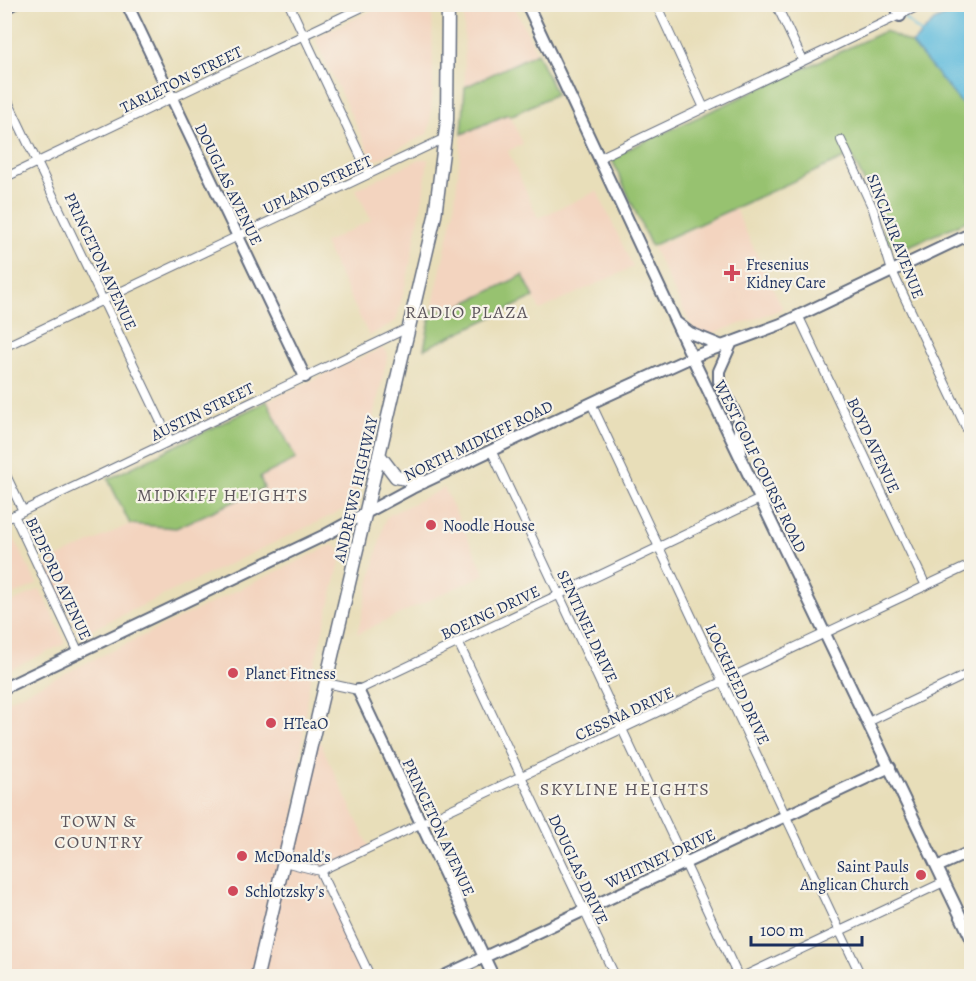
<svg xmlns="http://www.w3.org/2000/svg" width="976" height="981" font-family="Alegreya,serif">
	<rect width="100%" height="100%" fill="#f7f3e8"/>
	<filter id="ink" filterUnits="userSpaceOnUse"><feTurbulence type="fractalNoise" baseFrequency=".0167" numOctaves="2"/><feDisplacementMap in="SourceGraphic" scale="12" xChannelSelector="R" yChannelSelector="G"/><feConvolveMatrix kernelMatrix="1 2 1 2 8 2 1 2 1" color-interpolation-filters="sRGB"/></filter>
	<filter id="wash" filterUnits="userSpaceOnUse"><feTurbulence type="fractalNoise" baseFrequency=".008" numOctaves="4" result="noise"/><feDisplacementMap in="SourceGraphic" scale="24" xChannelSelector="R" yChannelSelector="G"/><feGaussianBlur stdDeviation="1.35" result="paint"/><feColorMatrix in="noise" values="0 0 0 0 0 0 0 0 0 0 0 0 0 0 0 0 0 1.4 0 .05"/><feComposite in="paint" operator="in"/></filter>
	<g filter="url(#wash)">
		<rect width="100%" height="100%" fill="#e8deb9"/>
		<!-- built -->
		<path fill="#f3d4bf" d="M383 5H432L433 82 430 125 427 134 377 160 372 158 316 42 318 36Z
			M464 5H514L537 53 465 87Z
			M509 113 523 144 508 151 538 218 597 191 633 267 540 310 523 275 449 311 432 309 454 211 462 134Z
			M420 159H428L424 192 408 275 396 321 369 336 324 243 371 220 356 189Z
			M735 209 783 309 706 336 694 332 653 248Z
			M382 348 388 354 377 402 354 495 345 509 80 635 45 564 130 524 176 528 264 488 260 478 296 459 267 401Z
			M444 488 485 574 357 634 385 520 389 515Z
			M8 526 37 584 5 599 4 527Z
			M334 544 342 554 308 690 293 827 317 736 370 848 320 871 369 976H5V702Z
			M40 589 65 641 64 644 5 672V606Z"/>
		<!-- green -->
		<path fill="#97c270" stroke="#597867" stroke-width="1.5" d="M885 31 912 44 971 112V219L900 250 888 241 876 206 851 155 651 246 611 157Z
			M537 53 556 94 510 116 508 114 462 134 465 87Z
			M523 275 534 297 424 349 432 309 449 311Z
			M267 401 296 459 260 477 264 488 176 528 130 524 108 479Z"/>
		<!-- water -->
		<path fill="#5fbbdd" stroke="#3d759e" stroke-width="1.5" d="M968 5H972L971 115 912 44 934 21Z"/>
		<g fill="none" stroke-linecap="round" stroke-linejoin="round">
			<!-- stream -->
			<path stroke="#5fbbdd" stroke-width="2" d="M904 18 922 34"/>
		</g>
	</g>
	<g filter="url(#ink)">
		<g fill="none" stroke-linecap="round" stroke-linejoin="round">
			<defs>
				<path id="street" d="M289 4 369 174
					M656 4 704 108
					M776 4 803 61
					M4 93 170 441
					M841 140 873 209 892 271 972 440
					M599 158 923 4
					M4 178 369 4
					M798 315 926 586
					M4 347 445 138
					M591 403 861 976
					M491 450 738 976
					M4 471 23 511
					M14 515 79 653
					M4 520 410 327
					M458 642 615 976
					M326 683 358 690 760 499
					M868 722 972 672
					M284 862 320 871 972 564
					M320 871 370 976
					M744 976 944 882"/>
				<path id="secondary" d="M127 4 305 377
					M527 4 692 357 972 940
					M895 4 900 16
					M4 9 13 4
					M677 323 690 333 722 346
					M732 342 719 371V381L738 419 741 452
					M4 688 325 535 412 488 602 398 692 357 781 324 972 233
					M358 690 493 976
					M937 867 972 851
					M444 976 890 767"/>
				<path id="primary" d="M380 456 396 477 423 482
					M257 976 435 216 447 120 448 4"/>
			</defs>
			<!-- street casing -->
			<use href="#street" stroke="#636c7e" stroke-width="10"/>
			<!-- secondary casing -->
			<use href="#secondary" stroke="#636c7e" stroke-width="14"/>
			<!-- primary casing -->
			<use href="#primary" stroke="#636c7e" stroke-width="15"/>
			<!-- street -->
			<use href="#street" stroke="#fff" stroke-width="8"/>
			<!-- secondary -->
			<use href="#secondary" stroke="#fff" stroke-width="10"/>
			<!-- primary -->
			<use href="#primary" stroke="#fff" stroke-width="12"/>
		</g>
	</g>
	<!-- markers -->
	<g fill="#d1495b" stroke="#f7f3e8" stroke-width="2">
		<path d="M729 264h6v6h6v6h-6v6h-6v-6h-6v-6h6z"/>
		<circle cx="431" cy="525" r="6"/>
		<circle cx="233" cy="673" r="6"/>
		<circle cx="271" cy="723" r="6"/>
		<circle cx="242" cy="856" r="6"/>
		<circle cx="921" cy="875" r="6"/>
		<circle cx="233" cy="891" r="6"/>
	</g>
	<g text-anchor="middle" stroke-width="4.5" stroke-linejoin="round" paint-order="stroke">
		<!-- street labels -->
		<g font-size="16" fill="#1b2f5e" stroke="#f7f3e8">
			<text transform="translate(181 79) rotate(-26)" y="6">TARLETON STREET</text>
			<text transform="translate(229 184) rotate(64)" y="6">DOUGLAS AVENUE</text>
			<text transform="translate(317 184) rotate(-25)" y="6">UPLAND STREET</text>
			<text transform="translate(896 236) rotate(69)" y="6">SINCLAIR AVENUE</text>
			<text transform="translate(101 261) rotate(65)" y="6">PRINCETON AVENUE</text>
			<text transform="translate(202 411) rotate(-26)" y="6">AUSTIN STREET</text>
			<text transform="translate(478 440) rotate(-26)" y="6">NORTH MIDKIFF ROAD</text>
			<text transform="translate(874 445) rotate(65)" y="6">BOYD AVENUE</text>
			<text transform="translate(761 466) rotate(64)" y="6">WEST GOLF COURSE ROAD</text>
			<text transform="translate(355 489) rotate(-77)" y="6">ANDREWS HIGHWAY</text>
			<text transform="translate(59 578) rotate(65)" y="6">BEDFORD AVENUE</text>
			<text transform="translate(490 612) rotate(-25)" y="6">BOEING DRIVE</text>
			<text transform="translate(588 626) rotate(65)" y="6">SENTINEL DRIVE</text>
			<text transform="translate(738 684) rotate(65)" y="6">LOCKHEED DRIVE</text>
			<text transform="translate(624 713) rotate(-25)" y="6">CESSNA DRIVE</text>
			<text transform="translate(439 827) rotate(65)" y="6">PRINCETON AVENUE</text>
			<text transform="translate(660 858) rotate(-25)" y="6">WHITNEY DRIVE</text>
			<text transform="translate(579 869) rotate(65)" y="6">DOUGLAS DRIVE</text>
		</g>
		<!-- poi labels -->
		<g font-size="16" fill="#1b2f5e" stroke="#f7f3e8" text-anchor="start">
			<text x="746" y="270">Fresenius<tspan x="746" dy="18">Kidney Care</tspan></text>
			<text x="443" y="531">Noodle House</text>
			<text x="245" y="679">Planet Fitness</text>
			<text x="283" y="729">HTeaO</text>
			<text x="254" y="862">McDonald's</text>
			<text x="909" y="872" text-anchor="end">Saint Pauls<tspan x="909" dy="18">Anglican Church</tspan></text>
			<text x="245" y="897">Schlotzsky's</text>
		</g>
		<!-- neighbourhood labels -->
		<g font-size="18" letter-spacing="1.5" fill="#5d565d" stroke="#f7f3e8">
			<text x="467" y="318">RADIO PLAZA</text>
			<text x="223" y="501">MIDKIFF HEIGHTS</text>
			<text x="625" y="795">SKYLINE HEIGHTS</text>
			<text x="99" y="827">TOWN &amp;<tspan x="99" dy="21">COUNTRY</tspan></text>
		</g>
	</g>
	<!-- margin -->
	<rect width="976" height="981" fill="none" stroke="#f7f3e8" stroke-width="24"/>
	<!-- scale -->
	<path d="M751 936v9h111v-9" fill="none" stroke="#1b2f5e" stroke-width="3"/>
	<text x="760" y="936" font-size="18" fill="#1b2f5e" stroke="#f7f3e8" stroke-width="4.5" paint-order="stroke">100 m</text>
</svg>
